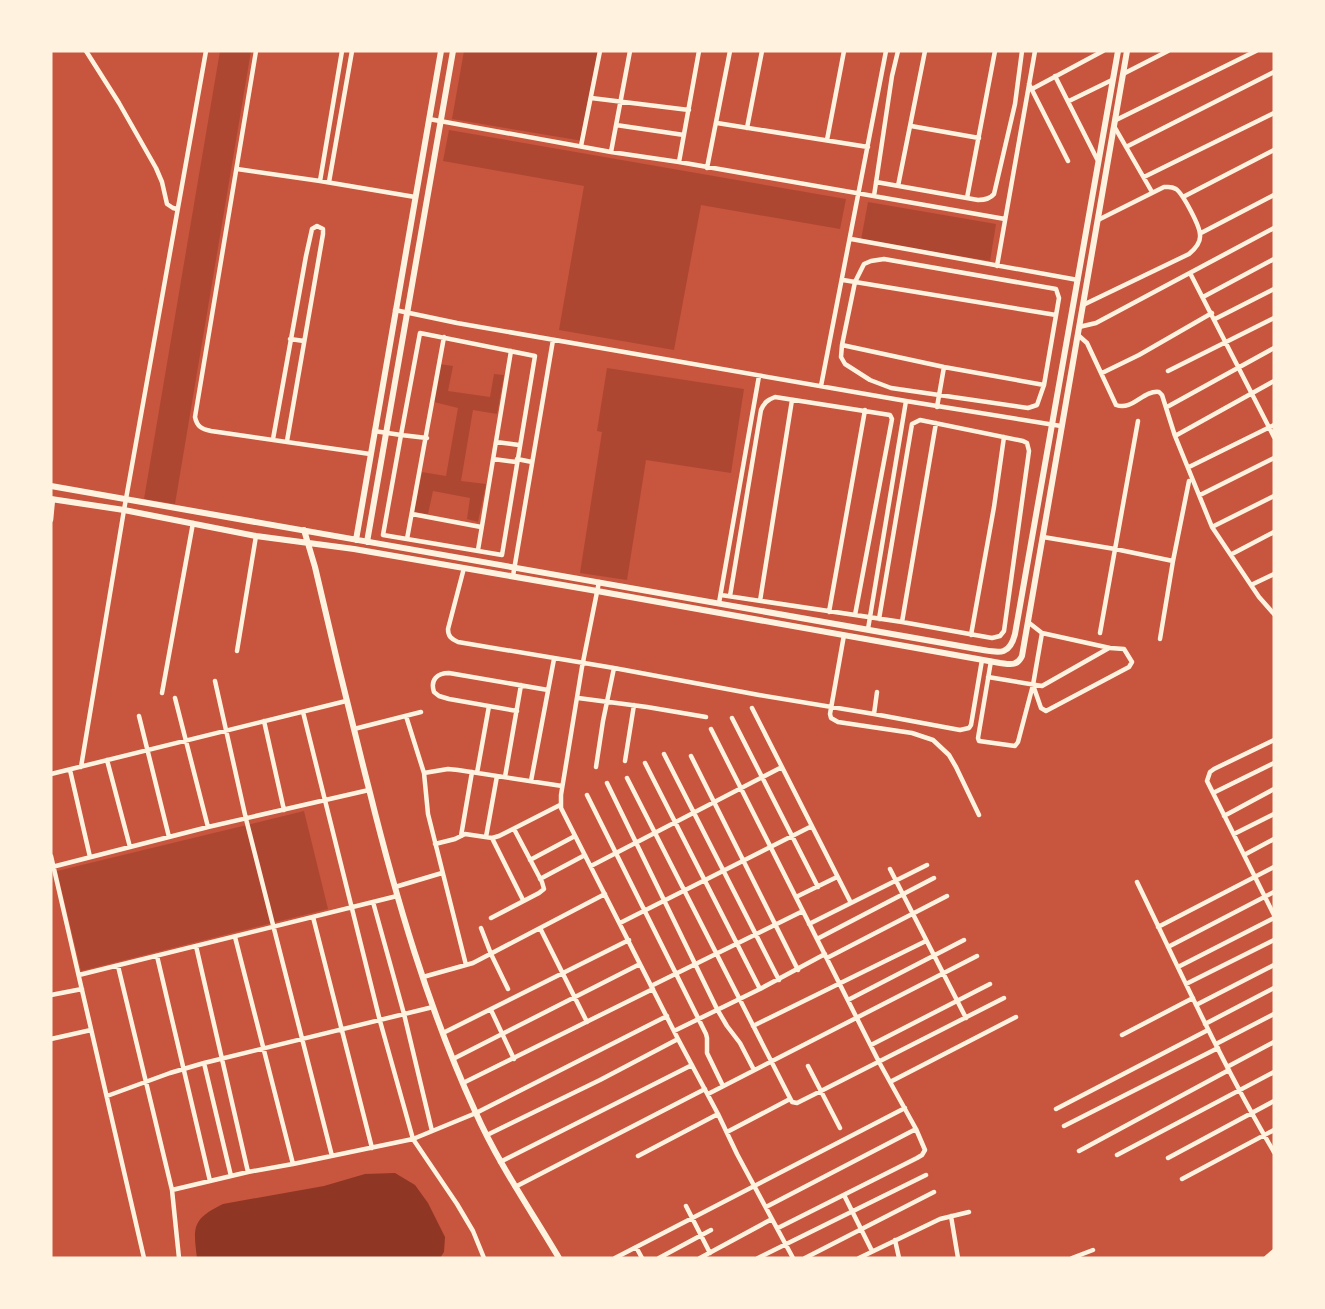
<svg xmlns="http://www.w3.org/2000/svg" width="1325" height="1309" font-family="Rubik,sans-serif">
	<rect width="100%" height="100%" fill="#c8553d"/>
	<!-- green -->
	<path fill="#ae4732" d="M220 51H251L175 504 144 499Z
		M464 51H599L583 141 452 119Z
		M449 130 846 199 840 229 701 205 674 350 559 330 584 186 443 161Z
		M868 202 996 224 990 261 861 240Z
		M439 364 453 366 448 391 490 397 494 374 504 375 497 414 473 410 461 481 486 484 478 522 467 519 470 498 433 491 428 514 414 512 422 472 446 476 458 408 434 402Z
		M607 368 744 389 731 473 646 460 627 580 580 573 602 432 597 431Z
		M304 811 328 909 81 971 57 871Z"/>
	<!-- water -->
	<path fill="#8f3625" d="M395 1173 415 1185 428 1203 445 1237 444 1252 440 1258H197C193 1227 192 1219 223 1204L324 1186 365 1174Z"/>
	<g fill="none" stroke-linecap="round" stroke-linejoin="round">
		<!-- minor -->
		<path stroke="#fff3e0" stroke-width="4.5" d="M86 51 119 103 156 168 162 182 167 204 173 208 177 209
			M256 51 195 417C197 427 202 429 211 431L370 454
			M1123 74 1168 51
			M1055 76 1097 159
			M1029 84 1068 161
			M1032 89 1103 51
			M591 98 689 110
			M1069 101 1112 80
			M429 119 611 152 679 162 1005 219
			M1116 120 1256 51
			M717 123 868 147
			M616 125 684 135
			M911 126 979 138
			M1114 126 1152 192
			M747 128 762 51
			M827 140 844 51
			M581 146 600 51
			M1126 147 1274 72
			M611 152 630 51
			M679 162 699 51
			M707 168 730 51
			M237 169 320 181 415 197
			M1144 177 1274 113
			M320 181 342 51
			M329 182 352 51
			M876 182 978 200C985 200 990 199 994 194L1015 104 1022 51
			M898 186 925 51
			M874 196 892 76 898 51
			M1183 197 1274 150
			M967 198 995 51
			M1201 233 1274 195
			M851 239 1078 280
			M884 259 1056 289 1059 298 1044 385 1037 405 1028 408 891 388 870 380 845 364 841 357 842 345 855 282 864 264 871 261Z
			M997 266 1035 51
			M1190 273 1274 437
			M843 280 1056 315
			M1203 297 1274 259
			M1083 305 1189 254C1195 249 1201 243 1200 235 1200 226 1183 194 1176 189 1171 186 1170 187 1164 187L1098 220
			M395 310 457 323 906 401 1061 426
			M1215 319 1274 289
			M1079 327 1096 323 1274 228
			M1078 335 1087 343 1116 405C1133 411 1143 390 1159 392L1162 395 1175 436 1212 527 1259 597 1274 614
			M290 339 304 341
			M842 345 944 367 1044 385
			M1168 371 1274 318
			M1102 373 1139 355 1212 313
			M821 386 886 51
			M937 407 944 367
			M1167 407 1274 348
			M374 431 401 435 383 535 502 555 535 356 420 333 401 435 427 438
			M1175 436 1274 381
			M273 439 306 256 312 229 317 226 323 229V234L287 441
			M496 442 519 445
			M493 459 516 462
			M517 459 532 462
			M1189 467 1274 425
			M1200 495 1274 458
			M412 514 481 527
			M51 520 53 499
			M1212 527 1274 496
			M1043 537 1115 549 1173 561
			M407 539 444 337
			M478 550 511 351
			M1232 554 1274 532
			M464 568 448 629C448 636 451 639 458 642L614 668 759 695 874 714 960 730 969 728 971 725 982 660
			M513 576 553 340
			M599 582 582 667 561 795V808L678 1039 718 1114 737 1154 793 1258
			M1251 585 1274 574
			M721 595 902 622 992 638 1000 636 1004 631 1029 451 1027 443 1023 441 925 421 920 420 912 424 879 619
			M730 596 761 410C764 403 767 400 775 397L890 415 892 419 855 615
			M760 601 792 400
			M719 603 759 376
			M829 612 865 410
			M902 622 936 423
			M1028 622 1042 633 1110 648 1124 649 1132 662 1129 667 1046 711 1041 708 1033 685
			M868 629 906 401
			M1100 633 1138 421
			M844 635 830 714 831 718 838 722 912 733 933 740 949 755 956 767 979 815
			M971 635 994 507 1004 437
			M1160 639 1173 561 1189 481
			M237 651 256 536
			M991 661 978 738 979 741 1015 746 1018 742 1033 685 1042 633
			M988 677 1042 686 1109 648
			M215 681 246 819 332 1156
			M162 693 193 523
			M175 698 208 827
			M578 698 647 707 706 717
			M752 708 851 903
			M517 711 449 699 439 696 434 692C430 680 437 673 449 673L548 690
			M303 712 380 1021 413 1139 457 1204 473 1231 484 1258
			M874 714 877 692
			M139 716 169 837
			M406 716 424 773 428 814 466 965
			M732 718 818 887
			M264 721 284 810
			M354 729 421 712
			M711 729 879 1062 916 1129 925 1150 922 1155 917 1158 778 1228
			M1274 740 1214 769 1210 772 1207 781 1274 915
			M664 754 779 980
			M691 756 798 970
			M107 760 130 847
			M625 761 634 705
			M645 763 760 989
			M81 767 124 510 206 51
			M596 767 603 721 614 668
			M70 770 90 857
			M424 773 448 769 458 770 562 786
			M477 773 489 706
			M51 774 346 701
			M505 777 521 685
			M627 778 792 1102 797 1103 821 1091 1004 998
			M531 781 554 659
			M607 783 717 1009 727 1026 740 1043 754 1070
			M1213 793 1274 763
			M587 795 706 1034 707 1038V1053L723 1086
			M1224 816 1274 789
			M1234 834 1274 814
			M461 836 472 772
			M486 837 497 776
			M492 838 523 900
			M435 844 455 839 465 834 492 838 499 836 560 805
			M1244 855 1274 839
			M51 856 144 1258
			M530 860 575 836
			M591 866 782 767
			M52 867 208 827 369 790
			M890 869 966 1018
			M540 879 585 855
			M1137 882C1181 973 1223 1066 1274 1152
			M395 887 442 873
			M796 897 837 877
			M373 902 404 1014 432 1131
			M313 917 372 1148
			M491 918 539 893 544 889 542 882 514 829
			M620 923 812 826
			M809 924 927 865
			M1158 927 1274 867
			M481 928 491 954 508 989
			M540 928 587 1022
			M235 937 293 1164
			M817 939 934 878
			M196 946 248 1172
			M1168 947 1274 892
			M157 956 210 1181
			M827 958 947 896
			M118 966 172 1190 179 1258
			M1178 967 1274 918
			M79 975 397 896
			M423 977 473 963 605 894
			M1186 984 1274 940
			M651 986 803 911
			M51 995 82 989
			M848 1000 964 940
			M1196 1005 1274 965
			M491 1010 514 1059
			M1205 1024 1274 988
			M753 1026 926 941
			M674 1031 760 989 825 954
			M443 1033 629 940
			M1122 1035 1193 998
			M51 1039 91 1030
			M1216 1044 1274 1014
			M871 1045 990 984
			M453 1059 640 964
			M204 1063 231 1176
			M808 1066 840 1128
			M1227 1067 1274 1042
			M890 1082 1016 1017
			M463 1083 653 989
			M708 1094 977 956
			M107 1096 170 1073 204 1063 433 1007
			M1056 1109 1208 1030
			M1064 1126 1218 1048
			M727 1132 790 1099
			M487 1135 600 1080 678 1039
			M1079 1151 1229 1070
			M1117 1155 1274 1072
			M638 1156 718 1114
			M1168 1158 1274 1101
			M500 1162 692 1065
			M1182 1179 1274 1130
			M515 1187 705 1089
			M172 1190 248 1172 293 1164 413 1139 476 1113 667 1016
			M844 1195 872 1251
			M686 1206 710 1253
			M766 1207 916 1129
			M951 1216 958 1258
			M895 1240 899 1258
			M636 1247 642 1258
			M615 1258 905 1108
			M659 1258 711 1230
			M700 1258 772 1219
			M758 1258 926 1175
			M805 1258 934 1192
			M859 1258 940 1219 969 1212
			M1072 1258 1093 1250"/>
		<!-- tertiary -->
		<path stroke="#fff3e0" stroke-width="6" d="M51 486 977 649C997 652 1009 658 1015 634L1118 51
			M51 499 124 510 256 536 354 549 597 591 1000 663C1009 664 1017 667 1022 656L1127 51
			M304 530 315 567C332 641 350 715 369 789 396 898 428 1008 475 1111 498 1163 530 1209 559 1258
			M356 540 441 51
			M367 542 453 51
			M1267 1258 1274 1252"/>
	</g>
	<!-- border -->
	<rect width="1325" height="1309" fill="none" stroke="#fff3e0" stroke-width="105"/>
</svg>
